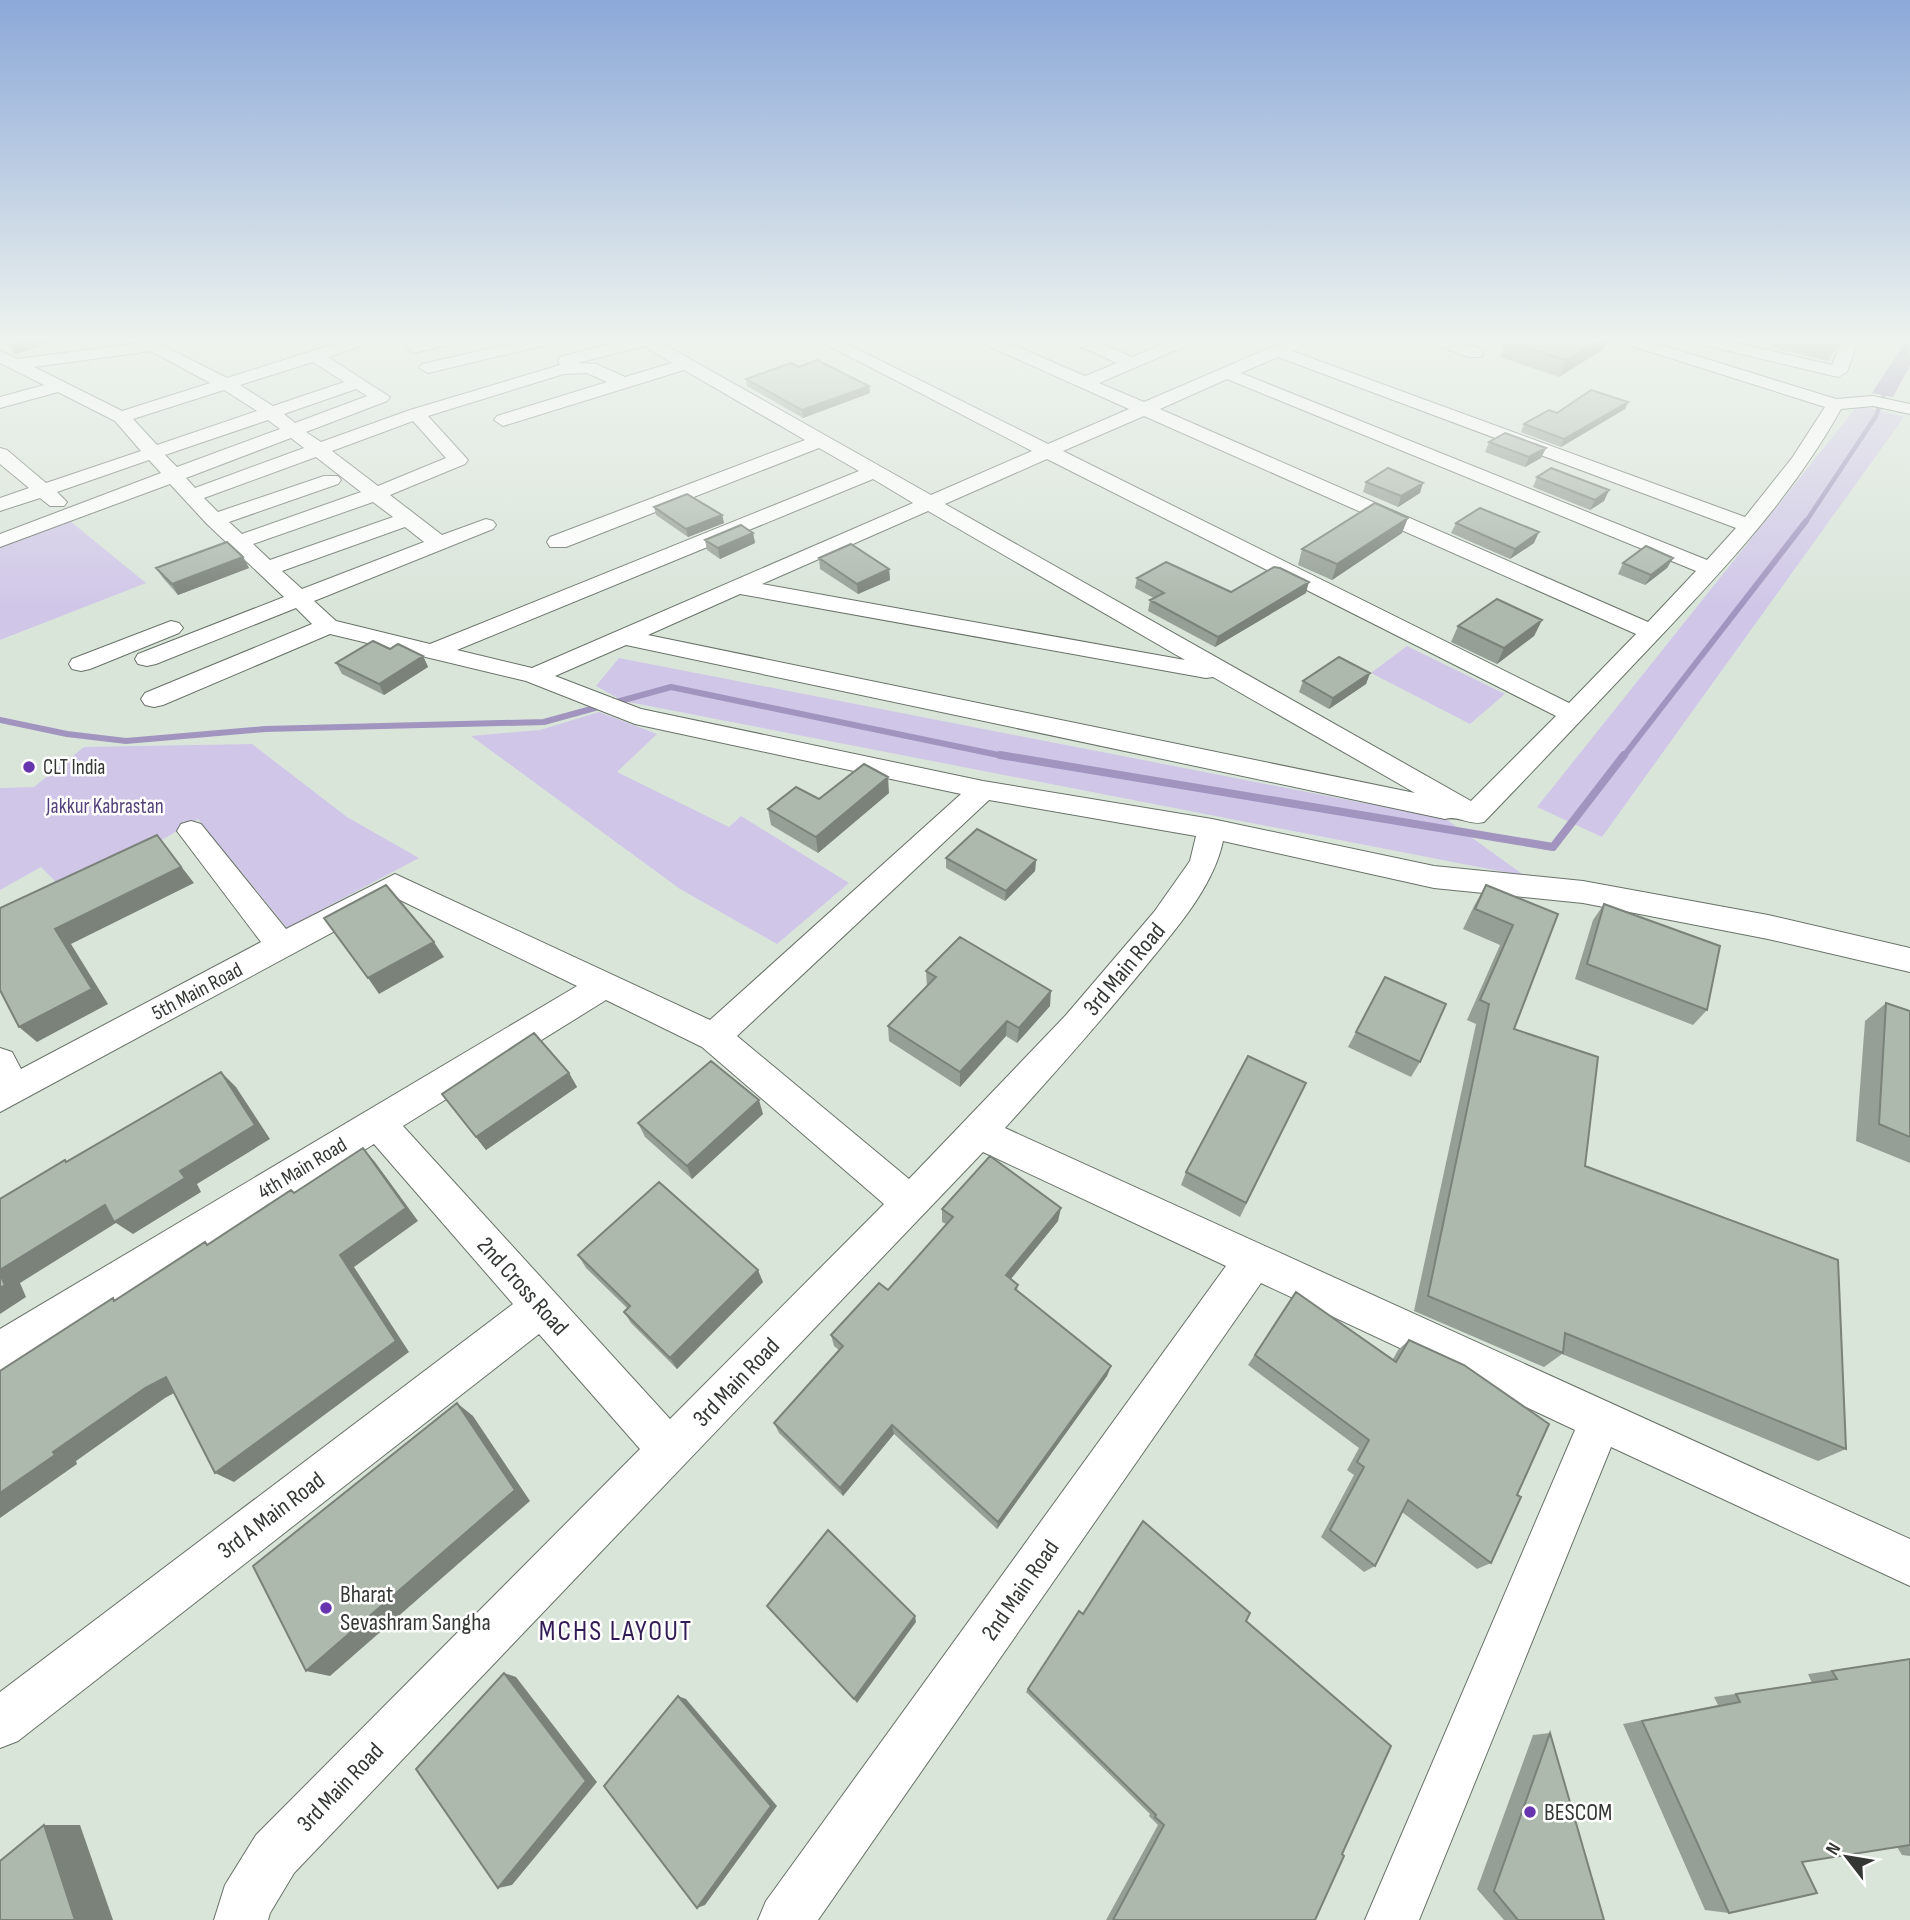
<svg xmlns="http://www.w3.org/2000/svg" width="1910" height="1920" font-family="'Sofia Sans Condensed',sans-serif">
	<rect width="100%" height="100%" fill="#dae5da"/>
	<!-- green -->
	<path fill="#d0c7e8" d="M1858 405 1904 417 1602 837 1537 807Z
		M70 521 146 583 0 640V547Z
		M1407 646 1505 694 1470 724 1371 673Z
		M619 658 1446 819 1525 876 623 701 596 686Z
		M599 712 657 734 617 772 729 827 741 816 849 883 777 944 680 889 471 736 540 730Z
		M252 744 347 817 419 858 287 928 198 819 68 894 41 867 0 890V788L34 787 84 747Z"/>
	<!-- water -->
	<path fill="#a195c0" d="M1908 338 1910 365 1893 397 1872 393Z"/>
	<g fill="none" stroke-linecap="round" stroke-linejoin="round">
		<!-- stream-far2 -->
		<path stroke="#a195c0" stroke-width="4.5" d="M1805 523 1876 416 1887 386"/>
		<!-- stream-far1 -->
		<path stroke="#a195c0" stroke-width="6" d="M0 720 67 734 126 741 265 729 544 722 671 687 1008 757
			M1623 757 1806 521"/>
		<!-- stream -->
		<path stroke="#a195c0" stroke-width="8" d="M1000 755 1553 847 1624 755"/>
		<defs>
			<path id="street" d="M353 338H378L376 341 328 357 390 397 387 401 306 432 321 442 410 410 560 365 558 361 560 357 633 338H653L931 495 1032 451 814 338H835L1048 444 1129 409 977 341 975 338H997L1085 376 1117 363 1068 341 1066 338H1088L1132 357 1177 338H1199L1197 341 1099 383 1144 402 1293 338H1315L1292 351 1745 517 1792 458 1825 407 1616 341 1614 338H1639L1836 399 1873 396 1910 404V414L1873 406 1841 409C1792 497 1725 568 1656 641 1598 702 1543 761 1484 822 1468 826 1459 815 1445 819L626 645 555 676 641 709 983 781 1212 819 1434 866 1583 881 1768 915 1910 948V972L1768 939 1583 903 1434 888 1223 841C1213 888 1175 930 1145 967 1100 1022 1053 1075 1005 1128L1910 1539V1586L1611 1447 1419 1920H1365L1575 1430 1261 1283 818 1920H758L766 1901 1226 1266 983 1152 294 1873 270 1913 268 1920H214L225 1885 256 1835 640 1449 539 1334 18 1741 0 1748V1692L513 1304 374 1144 15 1367 0 1373V1329L577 986 396 898 0 1112V1048L12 1052 21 1069 261 942 177 831 181 824 191 821 201 824 286 929 395 874 710 1020 961 794 635 724 526 681 330 634 163 705 154 707 145 705 141 699 145 693 312 624 296 608 156 664 147 666 138 664 135 659 138 654 284 597 207 524 170 484 0 547V534L161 473 149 460 57 492 67 502 64 506H50L40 498 0 511V498L29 488 0 464V448L7 450 46 483 141 451 115 421 58 392 0 408V397L44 385 0 363V351L18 359 154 341 227 378ZM644 346 672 363 625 377 596 364 577 363ZM151 351 210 383 122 411 34 367ZM1278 357 1736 528 1707 560 1241 373ZM313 362 344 382 273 406 240 385ZM684 370 805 440 550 537 547 542 550 547H566L819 448 859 471 430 644 336 621 314 601 493 529 496 525 493 521 486 519 442 535 390 495 465 464 468 460 428 416 564 374 587 373 607 382 497 416 494 420 503 426ZM1227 379 1696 571 1648 622 1160 409ZM356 389 367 396 295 423 284 414ZM224 390 257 411 157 445 133 419ZM1144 416 1636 634 1569 703 1063 451ZM268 420 280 429 177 467 165 455ZM413 421 446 458 378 486 332 451ZM291 438 304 448 195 488 186 478ZM316 457 361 492 242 534 229 522 338 484 341 480 338 476H324L218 512 204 498ZM1047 459 1556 716 1471 801 945 504ZM873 479 913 503 532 668 457 650ZM373 502 393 517 270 560 253 544ZM928 511 1185 660 762 584ZM405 527 424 542 302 589 282 571ZM740 594 1206 678 1213 677 1415 793 648 635ZM989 800 1196 836 1190 861 1154 912 1066 1015 909 1179 737 1036ZM606 1000 702 1047 884 1204 670 1419 403 1126Z
				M437 338H466L464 341 414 353 406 348 408 344Z
				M536 338H565L563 341 428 373 419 368 422 364Z
				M1423 338H1447L1481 349 1483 353 1481 357H1469L1425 341Z
				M1685 338H1714L1832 365 1843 338H1859L1847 372 1838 377 1687 341Z
				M171 621 179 623 183 628 179 633 90 669 81 671 72 669 69 664 72 659Z"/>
		</defs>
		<!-- street casing -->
		<use href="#street" stroke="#687268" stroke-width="2"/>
		<!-- street -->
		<use href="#street" fill="#fff" fill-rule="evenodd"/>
	</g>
	<!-- wall -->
	<path fill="#969f96" d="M1478 338H1611L1602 350 1559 377 1500 357 1504 346Z
		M1774 338H1841L1840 343 1828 361 1771 347Z
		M61 340 15 354 12 351 6 342Z
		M799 367 870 393 803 418 747 386 746 379Z
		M1628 402 1625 409 1561 447 1521 432 1524 424Z
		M1489 442 1546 448 1541 458 1525 467 1485 452Z
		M1537 477 1609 490 1604 501 1590 510 1533 487Z
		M1366 482 1420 493 1398 507 1363 492Z
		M654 507 722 515 724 523 688 537 656 515Z
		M1456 523 1534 543 1510 559 1451 533Z
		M753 533 755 543 720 559 707 550 705 540Z
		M1402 533 1332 580 1298 565 1302 549Z
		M243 557 249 568 178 595 163 578 156 568Z
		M819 558 889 569 890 580 858 594 820 569Z
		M1673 558 1667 568 1645 585 1618 574 1623 563Z
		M1137 578 1231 592 1306 593 1215 647 1148 611 1150 600 1154 598 1135 588Z
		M1542 620 1534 636 1497 664 1451 642 1458 626Z
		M390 649 423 656 428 667 384 695 342 674 336 663Z
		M1370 673 1366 684 1329 709 1299 692 1303 681Z
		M889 793 818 853 771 825 768 809 819 799Z
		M946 858 1036 860 1035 871 1005 901 946 868Z
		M1486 885 1558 914 1514 1029 1585 1166 1846 1449 1818 1461 1562 1354 1544 1367 1414 1311 1476 1024 1467 1020 1500 945 1463 929 1474 906Z
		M1604 904 1707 1010 1693 1025 1575 979 1593 920Z
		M926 971 1050 1006 1017 1043 1006 1036 960 1087 889 1041 888 1026 927 987Z
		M1385 977 1420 1062 1411 1077 1348 1047Z
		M1886 1003 1910 1011V1163L1856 1141 1865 1021Z
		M569 1073 577 1087 486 1150 442 1094Z
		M1306 1083 1240 1217 1181 1185 1186 1172Z
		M763 1114 692 1179 645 1137 638 1123Z
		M942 1209 1058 1221 1011 1279 1018 1285 1017 1291 1111 1366 1107 1376 997 1529 894 1434 843 1496 779 1433 774 1423 839 1350 834 1346 831 1335 888 1290 946 1224 942 1222Z
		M578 1255 763 1282 677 1369 631 1323 624 1312 627 1308 586 1268Z
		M1296 1292 1393 1359 1398 1350 1409 1340 1517 1495 1491 1563 1477 1569 1402 1512 1375 1566 1364 1572 1321 1537 1354 1475 1347 1470 1359 1448 1248 1365Z
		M1079 1611 1083 1614 1246 1621 1342 1854 1315 1920H1106L1158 1825 1149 1816 1150 1814 1026 1692Z
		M1910 1659V1856L1902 1855 1897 1847 1802 1862 1729 1913 1705 1910 1623 1724 1718 1705 1714 1697 1812 1683 1808 1674Z
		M1550 1733 1604 1920H1504L1477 1889 1533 1735Z"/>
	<!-- shaded-wall -->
	<path fill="#7a827a" d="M33 338H60L61 340 15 354 10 345Z
		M1603 338H1611L1602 350 1559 377 1566 360Z
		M869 386 870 393 803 418 802 410Z
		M1628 402 1625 409 1561 447 1564 439Z
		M1546 448 1541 458 1525 467 1529 457Z
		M1423 483 1420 493 1398 507 1401 496Z
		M1609 490 1604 501 1590 510 1595 500Z
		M722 515 724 523 688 537 686 529Z
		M1408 518 1402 533 1332 580 1337 564Z
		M1539 532 1534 543 1510 559 1515 549Z
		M753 533 755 543 720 559 718 548Z
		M243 557 249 568 178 595 172 584Z
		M1673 558 1667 568 1645 585 1651 575Z
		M889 569 890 580 858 594 857 584Z
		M1309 582 1306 593 1215 647 1218 637Z
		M1542 620 1534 636 1497 664 1504 648Z
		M423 656 428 667 384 695 379 684Z
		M1370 673 1366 684 1329 709 1333 698Z
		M888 777 889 793 818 853 816 837Z
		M157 835 194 883 71 944 108 1004 37 1042 19 1027 55 929Z
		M1036 860 1035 871 1005 901 1006 891Z
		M434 942 444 957 379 994 368 978Z
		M1051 991 1050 1006 1017 1043 1019 1028Z
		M1007 1021 1006 1036 960 1087V1072Z
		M221 1072 236 1087 270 1139 197 1184 201 1192 133 1234 116 1223 20 1283 26 1297 0 1314V1270L105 1205 180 1171Z
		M569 1073 577 1087 486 1150 476 1137Z
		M759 1100 763 1114 692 1179 687 1166Z
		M363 1148 375 1162 418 1221 354 1267 409 1352 234 1482 215 1473 340 1255Z
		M1061 1208 1058 1221 1004 1287 1006 1275Z
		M758 1270 763 1282 677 1369 670 1358Z
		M1111 1366 1107 1376 997 1529 998 1522Z
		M166 1377 185 1387 165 1398 76 1461 77 1464 0 1518V1493L53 1452 145 1388Z
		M457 1403 473 1416 530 1501 330 1676 306 1671Z
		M892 1425 894 1434 843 1496 840 1488Z
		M915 1616 916 1622 857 1703 854 1699Z
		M504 1673 516 1677 597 1782 512 1885 498 1888Z
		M678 1696 686 1699 777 1806 705 1905 697 1908Z
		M44 1825H80L113 1920H75Z"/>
	<!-- building -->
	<path fill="#aeb9ae" stroke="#7a827a" stroke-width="2" d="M23 338H33L10 345 6 342Z
		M1511 338H1603L1566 360 1507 341Z
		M1820 338H1841L1840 343Z
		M817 360 869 386 802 410 746 379 791 363 799 367Z
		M1591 390 1628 402 1564 439 1524 424 1549 410 1557 413Z
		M1505 433 1546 448 1529 457 1489 442Z
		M1388 468 1423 483 1401 496 1366 482Z
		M1551 468 1609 490 1595 500 1537 477Z
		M687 494 722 515 686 529 654 507Z
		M1375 503 1408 518 1337 564 1302 549Z
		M1480 508 1539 532 1515 549 1456 523Z
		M741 525 753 533 718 548 705 540Z
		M227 542 243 557 172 584 156 568Z
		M851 544 889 569 857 584 819 558Z
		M1646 546 1673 558 1651 575 1623 563Z
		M1166 562 1231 592 1274 567 1280 568 1309 582 1218 637 1150 600 1164 593 1137 578Z
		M1497 599 1542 620 1504 648 1458 626Z
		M373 641 390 649 398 644 423 656 379 684 336 663Z
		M1339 657 1370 673 1333 698 1303 681Z
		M864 764 888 777 816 837 768 809 796 787 819 799Z
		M977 829 1036 860 1006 891 946 858Z
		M157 835 181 867 55 929 92 989 19 1027 0 990V908Z
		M386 885 434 942 368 978 324 918Z
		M1486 885 1558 914 1514 1029 1598 1057 1585 1166 1838 1260 1846 1449 1565 1333 1563 1353 1428 1296 1489 1004 1480 1000 1513 925 1475 909Z
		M1604 904 1720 946 1707 1010 1587 964Z
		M960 937 1051 991 1019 1028 1007 1021 960 1072 888 1026 936 977 926 971Z
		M1385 977 1446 1004 1420 1062 1356 1032Z
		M1886 1003 1910 1011V1137L1879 1124Z
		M534 1033 569 1073 476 1137 442 1094Z
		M1248 1056 1306 1083 1246 1203 1186 1172Z
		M711 1061 759 1100 687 1166 638 1123Z
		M221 1072 255 1125 180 1171 185 1178 114 1222 105 1205 0 1270V1199L65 1160 66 1162Z
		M363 1148 406 1208 340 1255 396 1341 215 1473 166 1377 145 1388 53 1452 55 1455 0 1493V1371L113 1298 114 1301 205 1242 207 1245 291 1190 294 1193Z
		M990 1156 1061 1208 1006 1275 1018 1285 1015 1289 1111 1366 998 1522 892 1425 840 1488 774 1423 843 1346 831 1335 879 1283 888 1290 953 1217 942 1209Z
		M659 1182 758 1270 670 1358 624 1312 630 1306 578 1255Z
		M0 1274 5 1285 0 1288Z
		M1296 1292 1396 1362 1409 1340 1464 1365 1549 1424 1517 1495 1521 1497 1491 1563 1408 1500 1375 1566 1330 1530 1364 1467 1357 1462 1369 1440 1255 1355Z
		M457 1403 515 1490 306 1671 253 1566Z
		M1143 1521 1250 1613 1246 1621 1391 1746 1342 1854 1344 1856 1315 1920H1113L1164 1825 1155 1817 1156 1815 1028 1689 1079 1611 1083 1614Z
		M828 1530 915 1616 854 1699 767 1606Z
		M1910 1659V1845L1802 1862 1817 1893 1729 1913 1642 1721 1740 1702 1736 1694 1837 1679 1832 1671Z
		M504 1673 586 1781 498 1888 416 1769Z
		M678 1696 771 1806 697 1908 604 1786Z
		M1550 1733 1604 1920H1518L1494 1891Z
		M44 1825 75 1920H0V1861Z"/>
	<!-- sky -->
	<linearGradient id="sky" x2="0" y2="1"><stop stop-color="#8ba8d8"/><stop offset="0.56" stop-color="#eef3ee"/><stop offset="1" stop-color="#eef3ee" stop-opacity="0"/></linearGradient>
	<rect width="1910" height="607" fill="url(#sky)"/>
	<!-- markers -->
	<g fill="#6736ae" stroke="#fff" stroke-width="2.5">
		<circle cx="29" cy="767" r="7"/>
		<circle cx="326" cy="1608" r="7"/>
		<circle cx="1530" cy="1812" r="7"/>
	</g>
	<g text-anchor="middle" stroke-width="5" stroke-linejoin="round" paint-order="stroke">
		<!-- poi labels -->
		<g font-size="21" fill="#343834" stroke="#fff" text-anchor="start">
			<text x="43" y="774">CLT India</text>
		</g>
		<!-- park labels -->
		<g font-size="21" fill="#55437b" stroke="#fff">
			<text x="105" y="813">Jakkur Kabrastan</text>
		</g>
		<!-- street labels -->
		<g font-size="21" fill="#343834" stroke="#fff">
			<text transform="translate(197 991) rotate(-28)" y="7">5th Main Road</text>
			<text transform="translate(302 1168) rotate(-31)" y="7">4th Main Road</text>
		</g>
		<!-- near-street labels -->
		<g font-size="24" fill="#343834" stroke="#fff">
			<text transform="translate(1124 969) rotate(-50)" y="8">3rd Main Road</text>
			<text transform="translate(523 1286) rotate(48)" y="8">2nd Cross Road</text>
			<text transform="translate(736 1382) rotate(-46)" y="8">3rd Main Road</text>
			<text transform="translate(271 1515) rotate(-37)" y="8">3rd A Main Road</text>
			<text transform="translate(1020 1590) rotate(-55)" y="8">2nd Main Road</text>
			<text transform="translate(340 1787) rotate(-46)" y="8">3rd Main Road</text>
		</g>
		<!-- near-poi labels -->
		<g font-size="24" fill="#343834" stroke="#fff" text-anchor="start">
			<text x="340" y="1602">Bharat<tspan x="340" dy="28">Sevashram Sangha</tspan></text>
			<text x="1544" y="1820">BESCOM</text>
		</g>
		<!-- near-neighbourhood labels -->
		<g font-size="28" letter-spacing="2" fill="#321c55" stroke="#fff">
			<text x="616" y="1640">MCHS LAYOUT</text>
		</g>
	</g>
	<!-- north arrow -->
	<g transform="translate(1847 1857) rotate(301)" stroke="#ffffff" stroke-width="5" paint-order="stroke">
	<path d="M0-5L12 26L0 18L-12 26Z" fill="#343834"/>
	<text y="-10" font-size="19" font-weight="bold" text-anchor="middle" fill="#343834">N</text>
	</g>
</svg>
